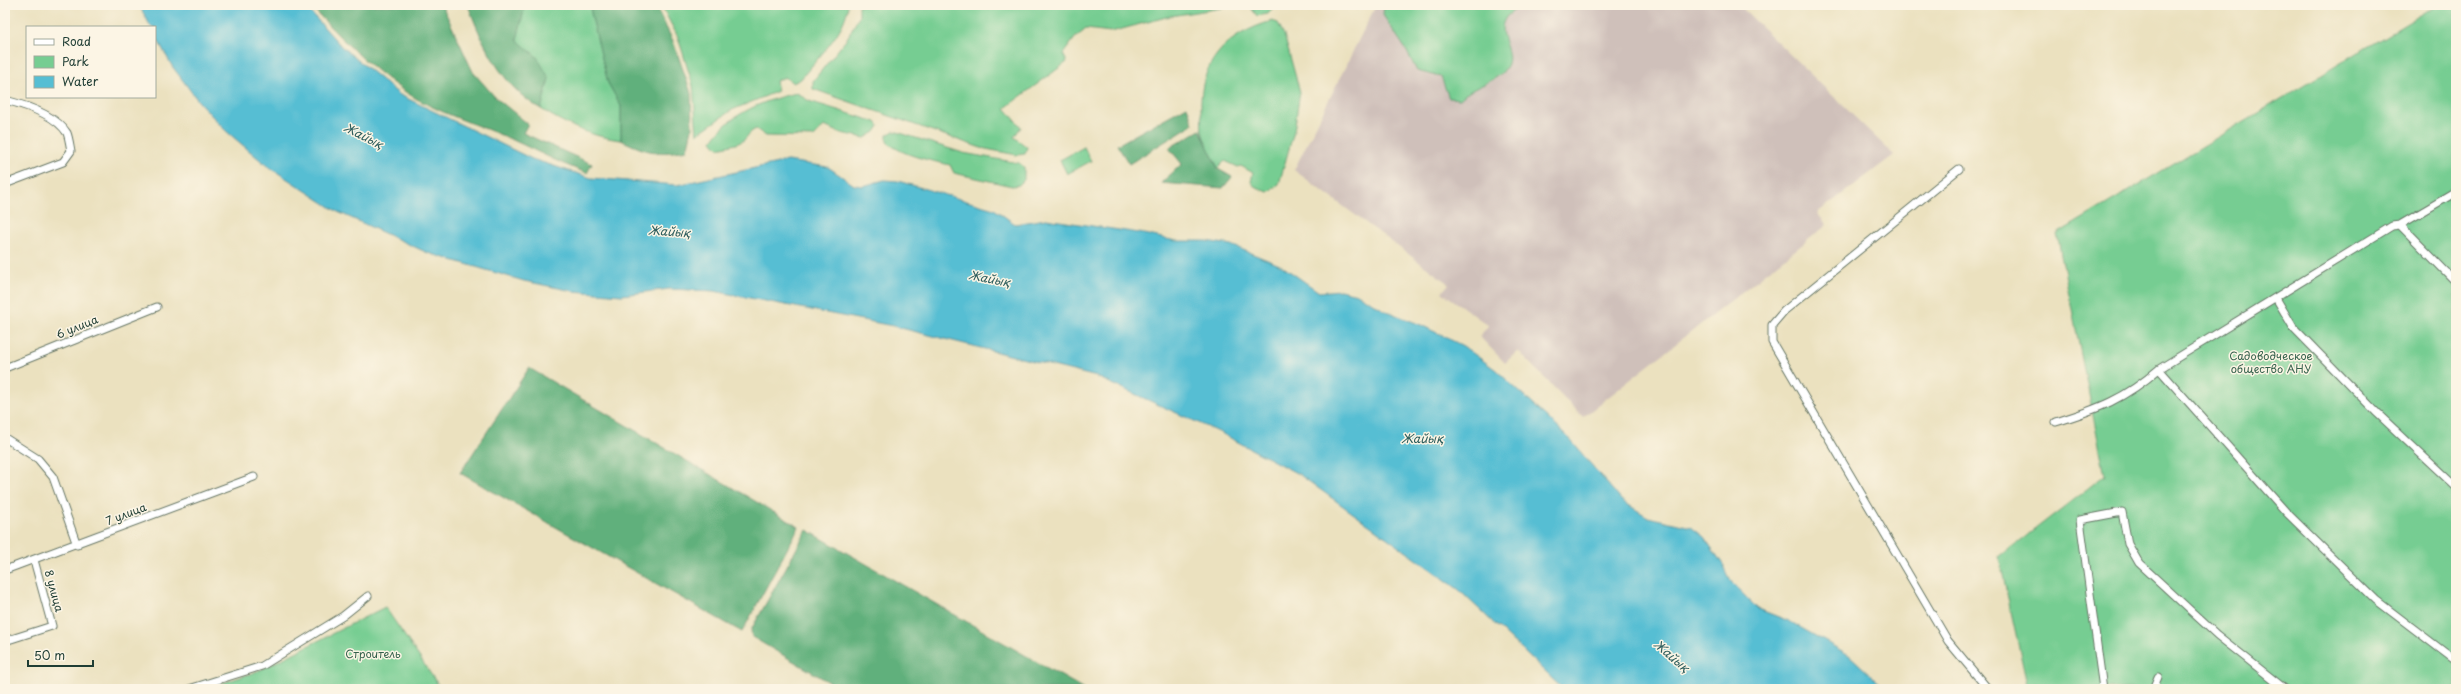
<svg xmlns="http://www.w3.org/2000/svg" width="2461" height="694" font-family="'Playpen Sans',sans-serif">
	<rect width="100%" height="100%" fill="#fcf5e5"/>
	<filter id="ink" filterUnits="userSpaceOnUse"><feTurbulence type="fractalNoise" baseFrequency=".025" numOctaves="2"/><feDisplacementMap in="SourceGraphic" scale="8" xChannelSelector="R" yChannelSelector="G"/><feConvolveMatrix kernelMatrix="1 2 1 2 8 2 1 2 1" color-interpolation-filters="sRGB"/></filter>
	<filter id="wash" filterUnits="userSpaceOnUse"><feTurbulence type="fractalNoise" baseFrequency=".012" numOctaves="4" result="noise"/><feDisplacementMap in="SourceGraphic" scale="16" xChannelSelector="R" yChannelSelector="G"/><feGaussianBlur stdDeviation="0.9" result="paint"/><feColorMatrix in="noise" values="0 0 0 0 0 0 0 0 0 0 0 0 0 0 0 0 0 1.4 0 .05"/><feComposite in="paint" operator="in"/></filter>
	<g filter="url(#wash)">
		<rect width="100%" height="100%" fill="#ebe1bf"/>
		<!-- industrial -->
		<path fill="#cfc0ba" d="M1376 5H1739L1894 155 1817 213 1827 225 1583 417 1518 351 1505 363 1479 336 1489 326 1442 292 1449 284 1294 170Z"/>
		<!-- green -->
		<path fill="#76cd92" stroke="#4a8563" d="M525 5H591V13L608 83 621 106V140C592 137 566 125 541 109L549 78 517 40Z
			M661 5H848C846 32 817 58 801 79L793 83 785 77 776 81 778 91 732 110 697 134 693 86 678 37Z
			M859 5H1241L1170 16 1111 32 1086 29 1075 38 1063 54 1067 62 1005 108 1021 127 1014 137 1027 147 1025 154 1017 155 981 148 813 89V81L846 40 859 17Z
			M1249 5H1275L1268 14 1257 16Z
			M1384 5H1522C1518 8 1511 12 1507 16 1493 33 1515 50 1507 66 1498 83 1473 85 1460 99L1449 98 1441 77 1417 71 1405 48 1383 15Z
			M2437 5H2456V689H2028L1999 557 2105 475 2057 234Z
			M1272 21 1278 23 1284 35 1300 92 1294 131 1279 184 1268 192 1256 188 1251 182 1253 173 1241 166 1238 167 1225 161 1218 168C1213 156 1205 144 1202 131 1201 125 1202 117 1201 110 1199 61 1227 34 1272 21Z
			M797 93 809 101 876 122 879 126 875 132 865 138 841 133 824 126 814 137 766 136 756 129C750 132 749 134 745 139 739 145 725 146 718 148L712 141C728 114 767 99 797 93Z
			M894 131 963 153 1019 163 1024 167V180L1019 185 1012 186 954 173 950 165C929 160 903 156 887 142V135Z
			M1084 147 1091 161 1067 174 1060 160Z
			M385 607 441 689H205L258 671Z"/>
		<!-- forest -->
		<path fill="#60b07c" stroke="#407658" d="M310 5H442L473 72 495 97 528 124 523 133 592 164 587 173C561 164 539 152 515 141 478 124 438 114 404 91 369 67 338 36 310 5Z
			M468 5H525L517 40 537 57 549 78 541 109C502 87 483 45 468 5Z
			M591 5H655L673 41 691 93 692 129 687 150C658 155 648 153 621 140V106L608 83 591 13Z
			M1187 106 1193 124 1129 164 1117 145Z
			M1200 130 1218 169 1232 177 1223 188 1161 183 1182 164 1169 148Z
			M529 368 799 527 742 632 460 473Z
			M807 530 1084 689H841L752 637 751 630Z"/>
		<!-- water -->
		<path fill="#56bed3" stroke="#3a7e84" d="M139 5H304L342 47 400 95 532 159 591 178 677 185 787 161 828 167 854 185 863 186 884 180 898 181 994 209 1015 224 1046 219 1139 233 1176 241H1206L1231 245 1282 266 1319 292 1340 290 1357 294 1386 311 1421 325 1463 346 1496 370 1567 436 1622 501 1648 517 1691 527 1704 537 1724 566 1732 583 1758 609 1789 621 1849 655 1886 689H1563L1458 589 1300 475 1221 433 1097 377 893 326 714 291 669 289 622 295 573 291 524 281 428 253 338 212 266 165 225 130 199 102 172 66 155 35V27H151Z"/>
	</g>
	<g filter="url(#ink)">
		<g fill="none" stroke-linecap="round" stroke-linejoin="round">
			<defs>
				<path id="minor" d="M5 100C25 105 55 114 67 133 69 138 70 146 71 151L63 162 5 184
					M1959 169 1784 311 1772 325V342L1948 641 1988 689
					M2400 225 2456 192
					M2276 298 2293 327 2377 413 2456 487
					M5 368 157 307
					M2159 369 2286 512 2376 600 2456 661
					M2056 422C2098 409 2125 399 2159 369L2392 226 2400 225 2456 282
					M5 438 38 459 53 477 77 545
					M5 570 254 477
					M5 641 52 626 34 560
					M189 689 262 666 343 616 368 596
					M2103 689 2080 520 2122 512 2128 544 2139 563 2217 635 2285 689
					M2153 689 2158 677"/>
			</defs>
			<!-- minor casing -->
			<use href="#minor" stroke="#667665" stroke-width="9"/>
			<!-- minor -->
			<use href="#minor" stroke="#fff" stroke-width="7"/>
		</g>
	</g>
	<g text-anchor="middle" stroke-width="3" stroke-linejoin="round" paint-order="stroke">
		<!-- street labels -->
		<g font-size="11" fill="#1f3d34" stroke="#fcf5e5">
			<text transform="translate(77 327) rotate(-22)" y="4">6 улица</text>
			<text transform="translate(126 514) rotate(-21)" y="4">7 улица</text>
			<text transform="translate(54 591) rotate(75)" y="4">8 улица</text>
		</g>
		<!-- park labels -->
		<g font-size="11" fill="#35614c" stroke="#fcf5e5">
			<text x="2271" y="360">Садоводческое<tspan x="2271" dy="13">общество АНУ</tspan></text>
			<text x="373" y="658">Строитель</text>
		</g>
		<!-- water labels -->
		<g font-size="12" font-style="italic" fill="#2d5d5c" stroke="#fcf5e5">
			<text transform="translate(363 136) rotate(27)" y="4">Жайық</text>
			<text transform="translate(669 232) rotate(4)" y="4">Жайық</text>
			<text transform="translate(989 279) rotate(11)" y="4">Жайық</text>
			<text x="1422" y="443">Жайық</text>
			<text transform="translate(1671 656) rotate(41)" y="4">Жайық</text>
		</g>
	</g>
	<!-- margin -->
	<rect width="2461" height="694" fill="none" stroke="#fcf5e5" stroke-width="20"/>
	<!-- legend -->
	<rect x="26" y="26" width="130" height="72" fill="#fcf5e5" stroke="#a4ab9e"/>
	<rect x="34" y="39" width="20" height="6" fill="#ffffff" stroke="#a4ab9e"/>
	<text x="62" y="46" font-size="12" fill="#1f3d34">Road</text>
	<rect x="34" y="56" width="20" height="12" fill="#76cd92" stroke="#a4ab9e"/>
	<text x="62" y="66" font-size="12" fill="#1f3d34">Park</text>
	<rect x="34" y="76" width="20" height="12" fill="#56bed3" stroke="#a4ab9e"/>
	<text x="62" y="86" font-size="12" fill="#1f3d34">Water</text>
	<!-- scale -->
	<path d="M28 660v6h65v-6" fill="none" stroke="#1f3d34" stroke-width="2"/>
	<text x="34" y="660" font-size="12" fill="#1f3d34" stroke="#fcf5e5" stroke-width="3" paint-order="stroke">50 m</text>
</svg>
